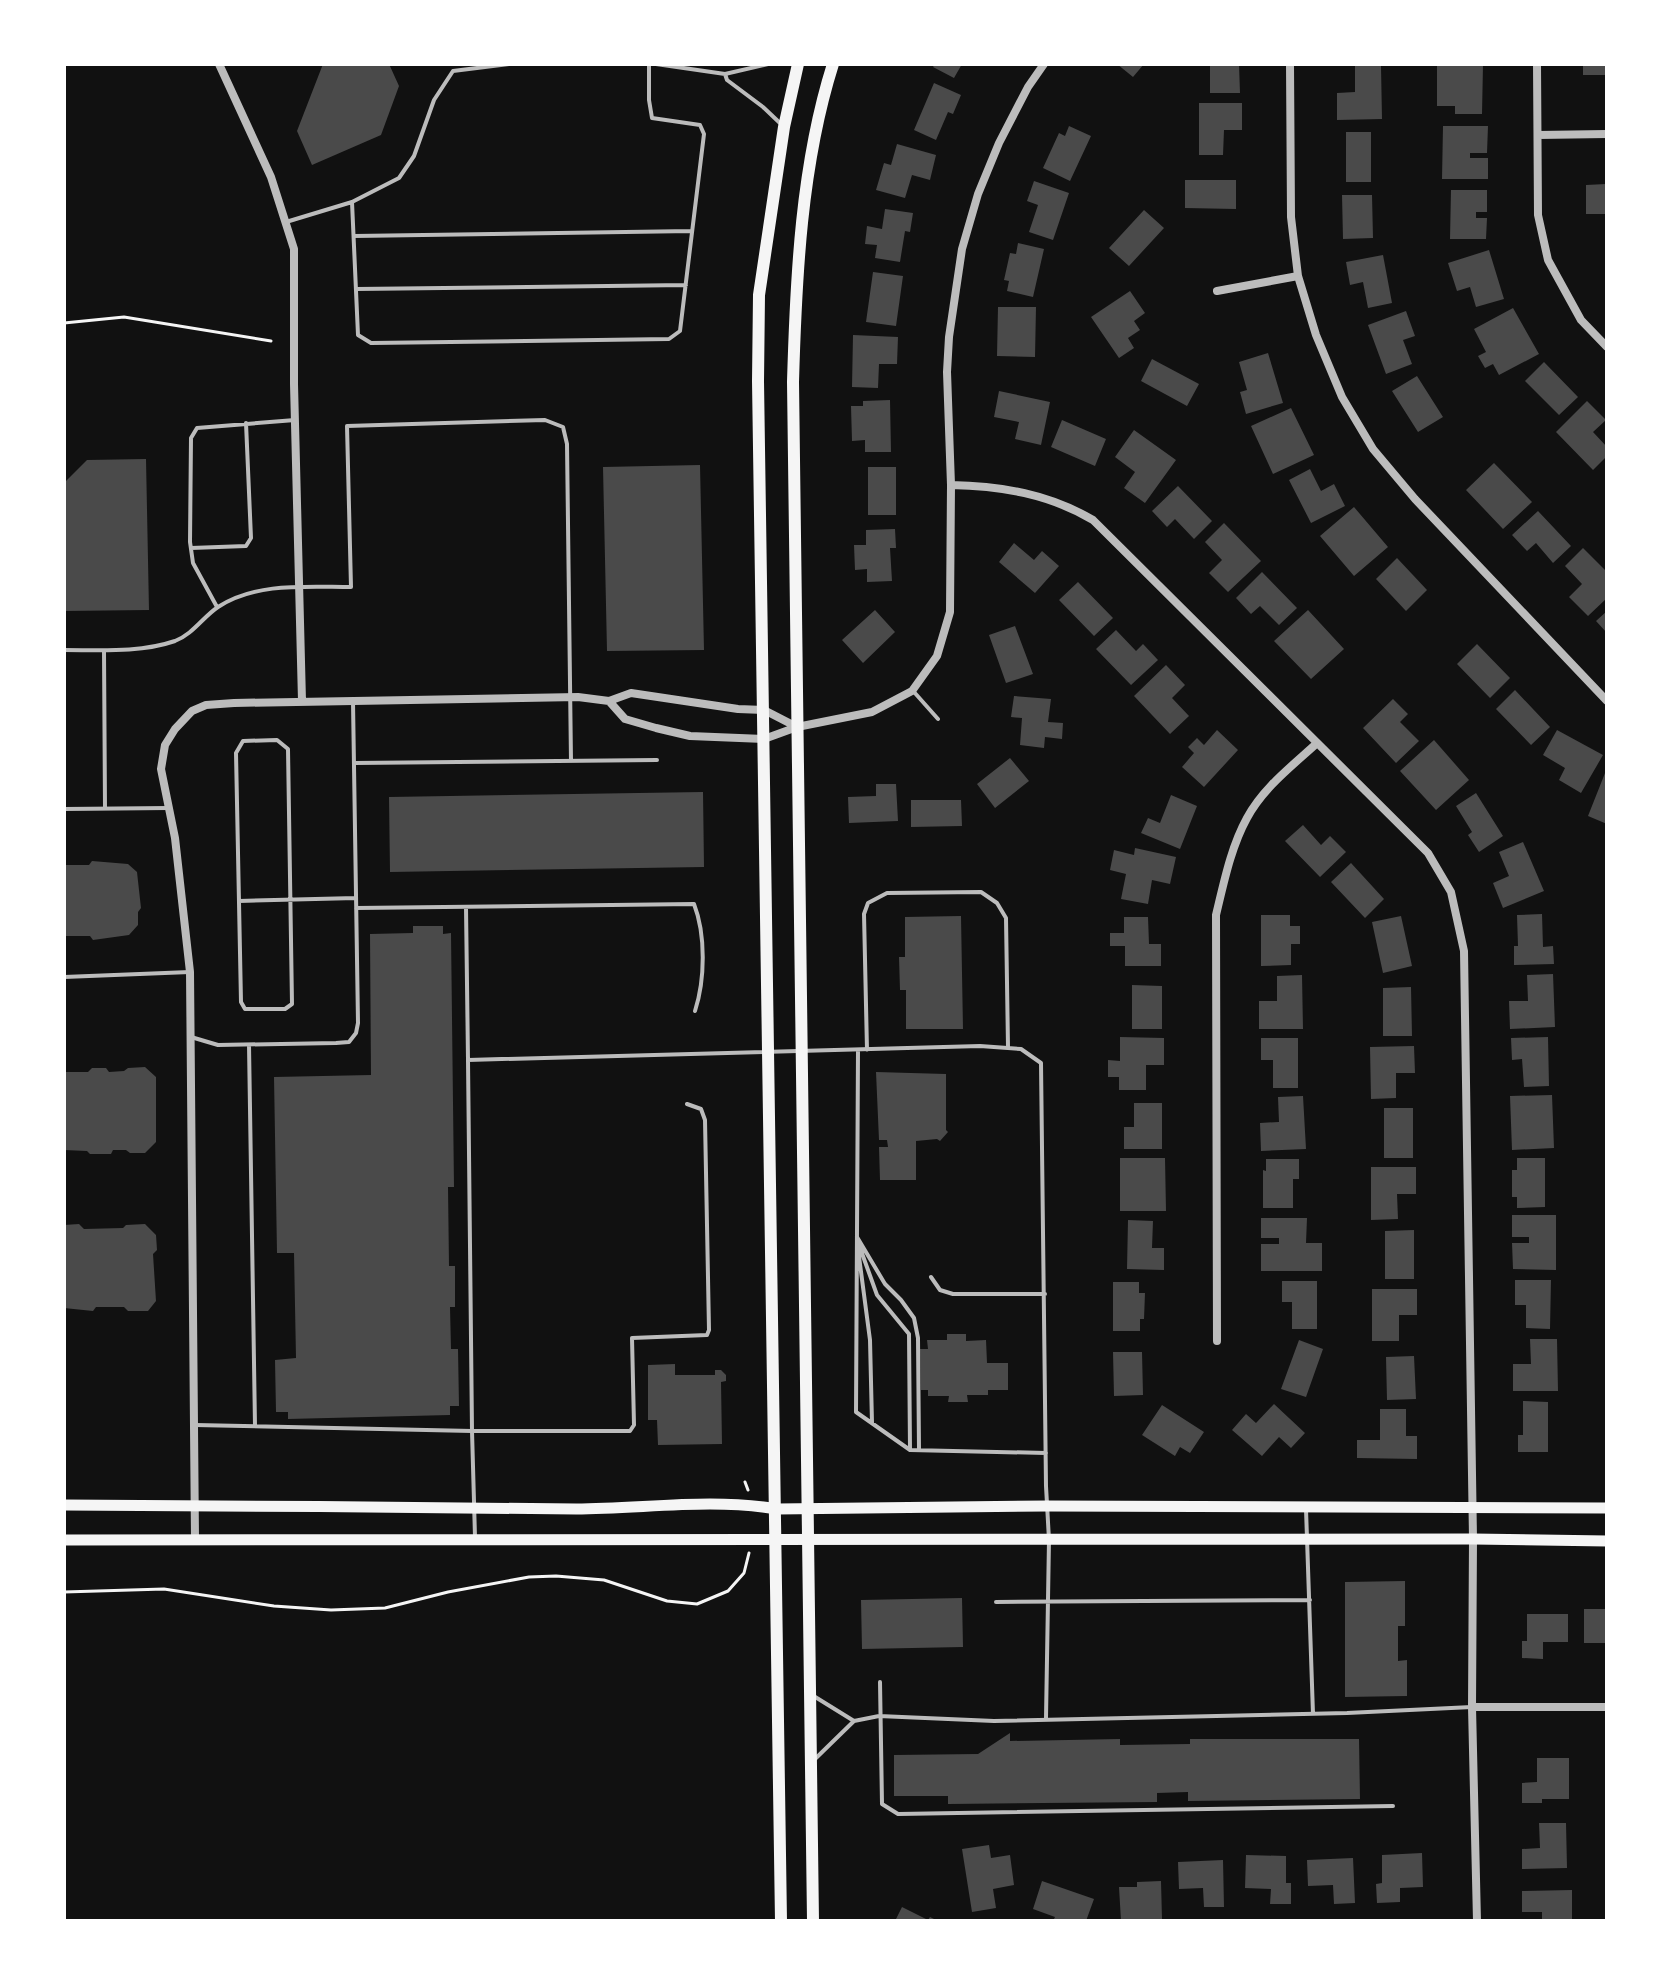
<svg xmlns="http://www.w3.org/2000/svg" width="1671" height="1985" font-family="'IBM Plex Serif',serif">
	<rect width="100%" height="100%" fill="#111"/>
	<!-- building -->
	<path fill="#4a4a4a" d="M323 64H389L399 86 381 135 312 165 297 131Z
		M935 64H962L954 78 933 67Z
		M1117 64H1144L1133 77Z
		M1210 64H1239L1240 93H1210Z
		M1583 64H1607V75H1583Z
		M1437 65H1483L1482 114H1455V106H1437Z
		M1355 66H1381L1382 119 1337 120V93L1355 92Z
		M934 83 961 95 953 114 948 112 936 140 914 130Z
		M1199 103H1242V130H1224L1223 155H1199Z
		M1069 126 1091 136 1070 181 1043 168 1059 133 1065 136Z
		M1443 126H1488L1487 153H1470V158H1488V179H1442Z
		M1346 132H1371V182H1346Z
		M897 144 936 155 930 180 912 175 905 198 876 190 884 163 891 165Z
		M1185 180H1236V209L1185 208Z
		M1034 181 1069 193 1053 240 1029 232 1038 205 1027 201Z
		M1606 184 1607 214H1586V185Z
		M1451 190H1487V212H1476V218H1487L1486 239H1450Z
		M1342 195H1372L1373 238 1343 239Z
		M885 209 913 213 910 232 905 231 900 262 875 258 877 245 865 244 867 226 882 229Z
		M1144 210 1164 228 1129 266 1109 248Z
		M1018 243 1044 249 1033 297 1007 291 1009 281 1004 280 1010 253 1016 254Z
		M1489 250 1504 299 1476 307 1470 287 1457 291 1448 263Z
		M1383 255 1392 303 1368 308 1363 282 1350 285 1346 262Z
		M873 272 903 276 896 326 866 322Z
		M1130 291 1145 313 1134 321 1140 330 1128 338 1134 348 1119 358 1091 317Z
		M998 307H1036L1035 357 997 356Z
		M1513 308 1539 354 1499 375 1493 364 1485 368 1478 356 1486 352 1474 329Z
		M1406 311 1415 336 1403 340 1412 364 1386 374 1368 325Z
		M853 335 898 337 897 364H879L878 388 852 387Z
		M1268 353 1283 403 1246 414 1240 392 1247 390 1239 362Z
		M1152 359 1199 384 1187 406 1141 381Z
		M1544 362 1578 397 1559 415 1525 381Z
		M1417 376 1443 417 1418 432 1392 391Z
		M999 391 1050 402 1041 445 1015 439 1019 422 994 417Z
		M890 400 891 452H865V440L852 441 851 406H863V401Z
		M1587 401 1606 420 1593 432 1607 447V456L1593 470 1556 432Z
		M1291 408 1314 455 1273 474 1251 426Z
		M1062 420 1106 439 1095 466 1051 447Z
		M1134 430 1176 460 1145 503 1124 488 1135 472 1115 457Z
		M146 459 149 610 64 611V483L87 460Z
		M1494 463 1532 502 1503 529 1466 490Z
		M700 465 704 650 607 651 603 467Z
		M868 467H896V515H868Z
		M1310 469 1321 491 1334 484 1345 506 1311 523 1289 480Z
		M1178 486 1212 521 1194 539 1175 519 1167 527 1152 511Z
		M1354 507 1388 547 1354 576 1320 536Z
		M1538 511 1571 546 1553 563 1536 543 1527 551 1512 535Z
		M1224 523 1261 561 1228 592 1209 573 1222 560 1205 542Z
		M895 529 896 548H890L892 581 867 582V569L855 570 854 545H866V530Z
		M1014 543 1034 560 1042 551 1059 566 1035 593 999 562Z
		M1583 548 1607 572V598L1588 616 1569 597 1582 584 1565 566Z
		M1397 558 1427 590 1406 611 1376 579Z
		M1262 572 1297 608 1279 625 1260 606 1251 614 1236 598Z
		M1078 582 1113 618 1094 636 1059 600Z
		M875 610 895 632 863 663 842 640Z
		M1308 610 1344 649 1311 679 1274 641Z
		M1607 611V633L1596 621Z
		M1015 626 1033 674 1006 683 989 635Z
		M1116 630 1136 651 1143 644 1158 660 1131 685 1096 649Z
		M1477 644 1510 678 1490 698 1457 664Z
		M1166 665 1185 685 1172 698 1189 716 1170 734 1134 696Z
		M1515 690 1550 727 1531 745 1496 709Z
		M1014 696 1051 699 1048 722 1063 723 1062 739 1045 737 1044 748 1020 745 1022 718 1011 717Z
		M1393 699 1408 714 1400 722 1419 741 1396 763 1363 728Z
		M1217 730 1238 750 1204 787 1182 767 1194 753 1188 747 1197 738 1204 745Z
		M1557 730 1603 755 1581 793 1559 780 1565 768 1543 755Z
		M1434 740 1469 780 1436 810 1400 771Z
		M1010 758 1029 781 995 808 977 784Z
		M1607 768V824L1588 816Z
		M876 784H896L898 821 849 823 848 797 876 796Z
		M703 792 704 867 390 872 389 797Z
		M1476 793 1503 836 1479 852 1468 835 1472 832 1456 806Z
		M1171 795 1197 806 1180 849 1141 833 1148 818 1160 823Z
		M911 800H961L962 826 911 827Z
		M1303 825 1321 845 1330 836 1346 852 1320 877 1285 841Z
		M1523 842 1544 891 1503 908 1493 883 1509 876 1499 852Z
		M1135 848 1176 857 1170 884 1152 880 1148 904 1121 899 1126 874 1110 870 1114 850 1134 855Z
		M92 861 128 864 137 872 141 908 138 912V925L129 935 93 940 90 936H64V865H89Z
		M1351 863 1384 899 1365 918 1331 882Z
		M1542 914 1543 947 1553 946 1554 964 1514 965V946H1518L1517 915Z
		M1261 915H1290V926H1300V944H1291V965L1261 966Z
		M961 916 963 1029H906V990H900L899 957H905V917Z
		M1401 916 1412 966 1383 973 1372 922Z
		M1124 917H1148L1149 944H1161V966H1125V946H1110V933H1124Z
		M413 926H443V934L451 933 454 1187H448L449 1266H455V1307H450L451 1349H458L459 1406H450V1415L288 1419V1412H276L275 1360 296 1358 294 1253H277L274 1077 371 1075 370 934 413 933Z
		M1553 974 1555 1027 1510 1029 1509 1001H1528L1527 975Z
		M1302 975 1303 1029H1259V1001H1277V976Z
		M1132 985 1162 986V1029H1132Z
		M1411 987 1412 1036H1383V988Z
		M1120 1037 1164 1038V1065H1146V1090H1119V1077H1108V1060L1120 1061Z
		M1548 1037 1549 1086 1524 1087 1522 1059 1512 1060 1511 1038Z
		M1261 1038H1298V1088H1273V1060H1261Z
		M1414 1046 1415 1073H1396V1098L1371 1099 1370 1047Z
		M145 1067 156 1077V1142L145 1153H130L126 1150H113L111 1154H90L87 1151 64 1150V1072H88L92 1068H106L109 1072 124 1071 128 1068Z
		M876 1072 946 1074V1130L948 1132 940 1141 937 1139 916 1141V1180H880L879 1147H888L887 1140H879Z
		M1552 1095 1554 1148 1512 1150 1510 1096Z
		M1303 1096 1306 1149 1261 1151 1260 1123 1279 1122 1278 1097Z
		M1134 1103H1162V1149H1124V1127H1134Z
		M1384 1108H1413V1158H1384Z
		M1120 1158H1165L1166 1211H1120Z
		M1517 1158H1545V1207L1517 1208V1197H1512V1170H1517Z
		M1266 1159H1299V1179H1293V1208H1263V1170L1266 1171Z
		M1371 1167H1416V1194H1397L1398 1219 1371 1220Z
		M1512 1215H1556V1270L1513 1269 1512 1243H1529V1237H1512Z
		M1261 1218H1307L1306 1243H1322V1271H1261V1244H1279V1238H1261Z
		M1128 1220 1153 1221 1152 1248H1164V1270L1127 1269Z
		M79 1224 84 1229 123 1228 126 1225 145 1224 156 1235 157 1250 153 1254 156 1301 148 1311H128L124 1307H96L93 1311 64 1308V1225Z
		M1414 1230V1279H1385V1231Z
		M1515 1280H1551L1550 1329 1526 1328V1305H1515Z
		M1282 1281H1317V1329H1292V1302H1282Z
		M1113 1282H1139V1293H1145L1144 1319H1140V1331H1113Z
		M1372 1289H1417V1315H1399V1341H1372Z
		M947 1334H966V1341L986 1340 987 1363H1008V1390H988V1395H967L968 1402H948L949 1396H928V1390H921L920 1349H928L927 1340H947Z
		M1530 1339H1557L1558 1391H1513V1364H1531Z
		M1299 1340 1323 1349 1306 1397 1281 1389Z
		M1113 1352H1142L1143 1395 1114 1396Z
		M1414 1356 1416 1399 1387 1400 1386 1357Z
		M675 1364V1375H715V1370H721L726 1375V1381L721 1382 722 1444 658 1445 657 1420H648V1365Z
		M1523 1401 1548 1402V1452H1518V1435H1523Z
		M1274 1404 1305 1433 1291 1448 1279 1437 1262 1456 1232 1430 1246 1414 1256 1423Z
		M1162 1405 1204 1432 1190 1453 1180 1447 1175 1456 1142 1435Z
		M1380 1409H1406V1436H1417V1459L1357 1458V1440H1380Z
		M1405 1581V1626H1398V1661L1407 1660V1696L1345 1697V1582Z
		M962 1598 963 1647 862 1649 861 1600Z
		M1584 1609H1607V1643H1584Z
		M1527 1614H1568V1642H1543V1659L1522 1658V1641H1527Z
		M1010 1733V1741L1120 1739V1745L1190 1744V1739H1359L1360 1799 1188 1801V1792L1157 1793V1802L948 1804V1796H894V1755L978 1754Z
		M1537 1758H1569V1799H1542V1803H1522V1783L1537 1782Z
		M1539 1823H1566L1567 1868 1522 1869V1849L1540 1848Z
		M989 1845 991 1858 1010 1855 1014 1885 993 1889 996 1908 972 1912 962 1849Z
		M1422 1853 1423 1887 1400 1888V1902L1377 1903 1376 1884 1382 1883V1855Z
		M1246 1855 1286 1856V1883H1291V1904H1270L1271 1889 1245 1888Z
		M1353 1858 1355 1903 1334 1904 1333 1885 1308 1886 1307 1860Z
		M1223 1860 1224 1907H1204L1203 1888 1179 1889 1178 1862Z
		M1042 1881 1094 1899 1086 1921H1053L1055 1917 1033 1909Z
		M1161 1881 1162 1919 1121 1921 1119 1887H1137V1882Z
		M1572 1890V1921H1542V1912H1522V1891Z
		M902 1907 928 1920 930 1917 938 1921H895Z"/>
	<g fill="none" stroke-linecap="round" stroke-linejoin="round">
		<!-- path -->
		<path stroke="#f5f5f5" stroke-width="3" d="M64 323 124 317 271 341
			M745 1482 748 1490
			M64 1592 164 1589 274 1606 331 1610 385 1608 448 1592 529 1577 556 1576 604 1580 667 1601 697 1604 728 1591 744 1573 749 1553"/>
		<!-- service -->
		<path stroke="#bcbcbc" stroke-width="4" d="M509 64 453 71 434 100 414 156 399 178 352 202 358 335 371 343 669 339 680 331 704 134 700 125 652 118 649 100V64
			M656 64 725 74
			M768 64 725 74 727 80 763 107 782 125
			M286 222 352 202
			M354 236 692 231
			M356 289 686 285
			M191 548 246 546 251 538 246 423
			M217 607 193 563 190 542 191 438 197 428 295 420
			M64 650C100 650 140 653 175 641 193 634 203 617 218 607 256 582 307 587 351 587L347 426 545 420 563 427 567 444 571 761
			M104 651 105 808
			M914 692 938 719
			M277 740 288 749 292 1004 285 1009H245L241 1002 236 753 243 741Z
			M354 763 657 760
			M64 809 169 808
			M239 901 356 898
			M466 907 468 1060
			M356 908 694 904C706 935 705 980 695 1011
			M64 977 190 972
			M191 1037 218 1045 336 1043 349 1042 356 1033 358 1023 353 702
			M249 1045 255 1426
			M858 1050 856 1412 910 1450 1046 1453
			M867 1050 864 914 868 903 887 893 981 892 997 903 1006 918 1008 1047
			M857 1237 885 1284 901 1300 914 1318 918 1338 919 1449
			M859 1245 877 1295 909 1334 910 1450
			M858 1249 870 1340 872 1423
			M931 1277 940 1290 953 1294H1045
			M195 1425 472 1431 468 1060 980 1046 1021 1049 1041 1063 1046 1486 1049 1540 1046 1718
			M1306 1509 1313 1714
			M475 1537 472 1431H630L634 1425 632 1338 707 1335 709 1330 705 1120 701 1109 687 1104
			M996 1602 1310 1600
			M880 1682 882 1804 898 1814 1393 1806
			M812 1695 854 1721
			M815 1759 854 1721 879 1716 994 1721 1347 1713 1472 1707"/>
		<!-- minor -->
		<path stroke="#bcbcbc" stroke-width="8" d="M219 64 271 177 294 249V384L302 701
			M1290 64 1291 217 1298 276 1316 335 1342 397 1373 449 1415 499 1607 701
			M1537 64 1538 215 1548 260 1581 320 1607 347
			M1538 135 1607 134
			M1217 291 1298 276
			M951 485C1002 486 1049 494 1093 520L1428 853 1451 892 1464 951 1473 1539 1472 1707 1477 1921
			M609 701 625 719 656 728 690 736 764 739 797 727 872 712 912 691 937 656 950 612 951 485 947 372 949 337 962 249 978 194 999 143 1028 87 1044 64
			M1217 1341 1216 915C1224 882 1231 847 1247 818 1263 788 1292 766 1316 744
			M195 1539 190 972 175 838 161 769 165 745 175 729 192 711 206 705 234 703 578 697 609 701 631 693 738 709 764 710 797 727
			M1472 1707H1607"/>
		<!-- secondary -->
		<path stroke="#f5f5f5" stroke-width="11" d="M64 1505C235 1506 405 1507 576 1509 643 1509 710 1498 777 1509L1047 1506 1607 1508
			M64 1540 1473 1539 1607 1541"/>
		<!-- primary -->
		<path stroke="#f5f5f5" stroke-width="12" d="M781 1921 758 381 759 295 784 127 798 64
			M813 1921 793 382C796 277 801 165 833 64"/>
	</g>
	<!-- border -->
	<rect width="1671" height="1985" fill="none" stroke="#ffffff" stroke-width="132"/>
</svg>
